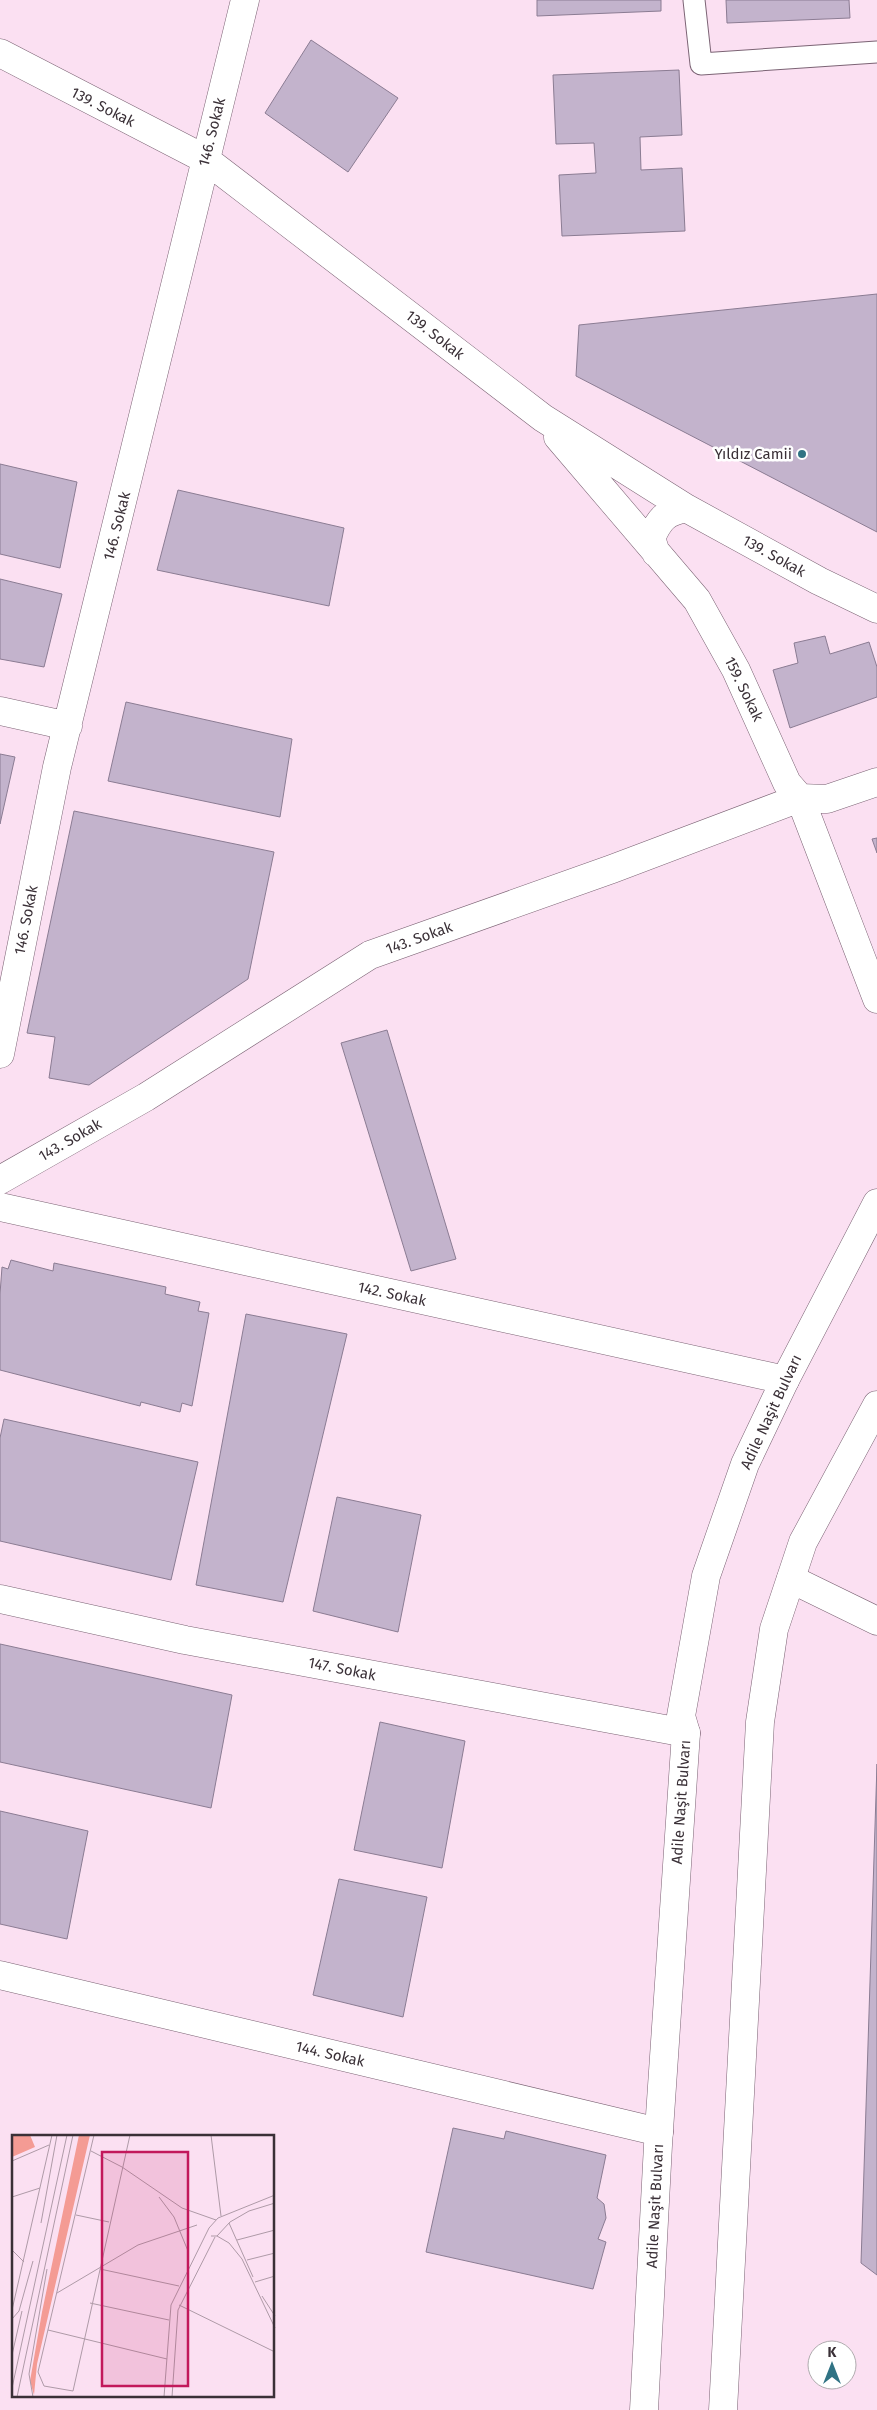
<svg xmlns="http://www.w3.org/2000/svg" width="877" height="2410" font-family="'Fira Sans',sans-serif">
	<rect width="100%" height="100%" fill="#fbe0f2"/>
	<!-- building -->
	<path fill="#c3b3cc" stroke="#8b7c93" d="M537 0H661V11L537 16Z
		M726 0H849L850 18 727 23Z
		M311 40 398 98 348 172 265 113Z
		M679 70 682 135 640 137 641 170 682 168 685 231 562 236 559 175 596 173 594 143 556 144 553 75Z
		M877 294V532L576 376 579 325Z
		M0 464 77 482 60 568 0 554Z
		M178 490 344 528 329 606 157 570Z
		M0 579 62 594 44 667 0 659Z
		M825 636 830 654 869 642 877 667V697L790 728 773 670 798 663 794 643Z
		M126 702 292 739 280 817 108 781Z
		M0 754 15 757 0 824Z
		M74 811 274 852 248 979 89 1085 49 1078 55 1037 27 1033Z
		M877 838V853L872 839Z
		M387 1030 456 1259 411 1271 341 1043Z
		M11 1260 53 1271 54 1263 166 1287 165 1294 200 1302 198 1311 209 1313 192 1406 182 1403 180 1412 141 1402 140 1406 0 1370V1294L2 1267 8 1269Z
		M246 1314 347 1334 283 1602 196 1585Z
		M4 1419 198 1462 171 1580 0 1541V1438Z
		M337 1497 421 1515 398 1632 313 1611Z
		M0 1644 232 1695 211 1808 0 1762Z
		M380 1722 465 1741 442 1868 354 1850Z
		M877 1764V2275L861 2263Z
		M0 1811 88 1831 67 1939 0 1924Z
		M339 1879 427 1897 403 2017 313 1995Z
		M453 2128 504 2139 506 2131 606 2155 597 2198 604 2204 606 2218 598 2239 606 2242 593 2289 426 2252Z"/>
	<g fill="none" stroke-linecap="round" stroke-linejoin="round">
		<defs>
			<path id="lane" d="M694 0 701 64 877 52"/>
			<path id="street" d="M0 53 205 159 543 418 686 508 819 581 877 609
				M558 437 697 600 736 670 787 783 800 798 877 999
				M656 553 651 538C660 518 665 513 686 508
				M0 711 68 726
				M0 1054 57 767 245 0
				M0 1180 146 1097 370 955 612 869 800 798 827 799 877 782
				M0 1207 785 1380
				M791 1579 877 1621
				M0 1599 185 1640 686 1733
				M0 1975 659 2132"/>
			<path id="secondary" d="M644 2410 658 2145 686 1733 681 1716 706 1576 745 1464 785 1380 877 1203
				M723 2410 760 1722 774 1629 803 1542 877 1405"/>
		</defs>
		<!-- lane casing -->
		<use href="#lane" stroke="#7b6374" stroke-width="23"/>
		<!-- street casing -->
		<use href="#street" stroke="#7b6374" stroke-width="29"/>
		<!-- secondary casing -->
		<use href="#secondary" stroke="#7b6374" stroke-width="29"/>
		<!-- lane -->
		<use href="#lane" stroke="#fff" stroke-width="21"/>
		<!-- street -->
		<use href="#street" stroke="#fff" stroke-width="28"/>
		<!-- secondary -->
		<use href="#secondary" stroke="#fff" stroke-width="28"/>
	</g>
	<!-- markers -->
	<circle fill="#307384" stroke="#fff" stroke-width="2" cx="802" cy="454" r="5"/>
	<g text-anchor="middle" stroke-width="5" stroke-linejoin="round" paint-order="stroke">
		<!-- street labels -->
		<g font-size="15" fill="#3a3037" stroke="#fff">
			<text transform="translate(103 107) rotate(27)" y="5">139. Sokak</text>
			<text transform="translate(212 132) rotate(-76)" y="5">146. Sokak</text>
			<text transform="translate(435 335) rotate(38)" y="5">139. Sokak</text>
			<text transform="translate(117 526) rotate(-76)" y="5">146. Sokak</text>
			<text transform="translate(774 556) rotate(29)" y="5">139. Sokak</text>
			<text transform="translate(744 689) rotate(64)" y="5">159. Sokak</text>
			<text transform="translate(26 920) rotate(-79)" y="5">146. Sokak</text>
			<text transform="translate(419 938) rotate(-20)" y="5">143. Sokak</text>
			<text transform="translate(70 1140) rotate(-30)" y="5">143. Sokak</text>
			<text transform="translate(392 1294) rotate(12)" y="5">142. Sokak</text>
			<text transform="translate(771 1412) rotate(-65)" y="5">Adile Naşit Bulvarı</text>
			<text transform="translate(342 1669) rotate(11)" y="5">147. Sokak</text>
			<text transform="translate(681 1802) rotate(-86)" y="5">Adile Naşit Bulvarı</text>
			<text transform="translate(330 2054) rotate(13)" y="5">144. Sokak</text>
			<text transform="translate(655 2206) rotate(-87)" y="5">Adile Naşit Bulvarı</text>
		</g>
		<!-- poi labels -->
		<g font-size="15" fill="#3a3037" stroke="#fff" text-anchor="end">
			<text x="792" y="459">Yıldız Camii</text>
		</g>
	</g>
	<!-- overview -->
	<g transform="translate(12 2135)">
		<rect width="262" height="262" fill="#fbe0f2"/>
		<path d="M0 0H18L23 12 0 22ZM67 0H78L25 229 22 260 18 246 30 177Z" fill="#f49b94"/>
		<path fill="none" stroke="#ae9aa7" stroke-width="1" d="M82 0 26 237 32 251 61 256 118 0M199 0 209 81M79 16 110 32 170 73 204 85M0 26 37 10M0 62 28 53M147 62 162 82 176 116M64 80 97 87M218 87 237 76 263 68M29 88 45 0M217 88 241 142M199 101H205L218 87M205 101 217 108 230 124 263 193M225 105 263 95M0 115 12 127M235 125 263 118M88 134 167 151M243 147 263 141M45 158 126 110 185 90M250 161 263 181M78 168 157 185M167 170 263 217M0 175 40 0M0 184 7 176 21 126M36 195 155 224M0 220 10 176M0 253 55 0M5 262 61 0M21 262 17 239 35 134M152 262 159 170 197 93 206 83 263 60M160 262 166 175 203 102"/>
		<path fill="#c2185b" fill-opacity="0.15" stroke="#c2185b" stroke-width="2.5" d="M90 17H176V251H90Z"/>
		<rect width="262" height="262" fill="none" stroke="#3a3037" stroke-width="2.5"/>
	</g>
	<!-- north arrow -->
	<g transform="translate(832 2365)"><circle r="24" fill="#ffffff" stroke="#b0acaf"/>
	<path d="M0-4L9 19L0 12L-9 19Z" fill="#307384"/>
	<text y="-8" font-size="14" font-weight="bold" text-anchor="middle" fill="#3a3037">K</text>
	</g>
</svg>
